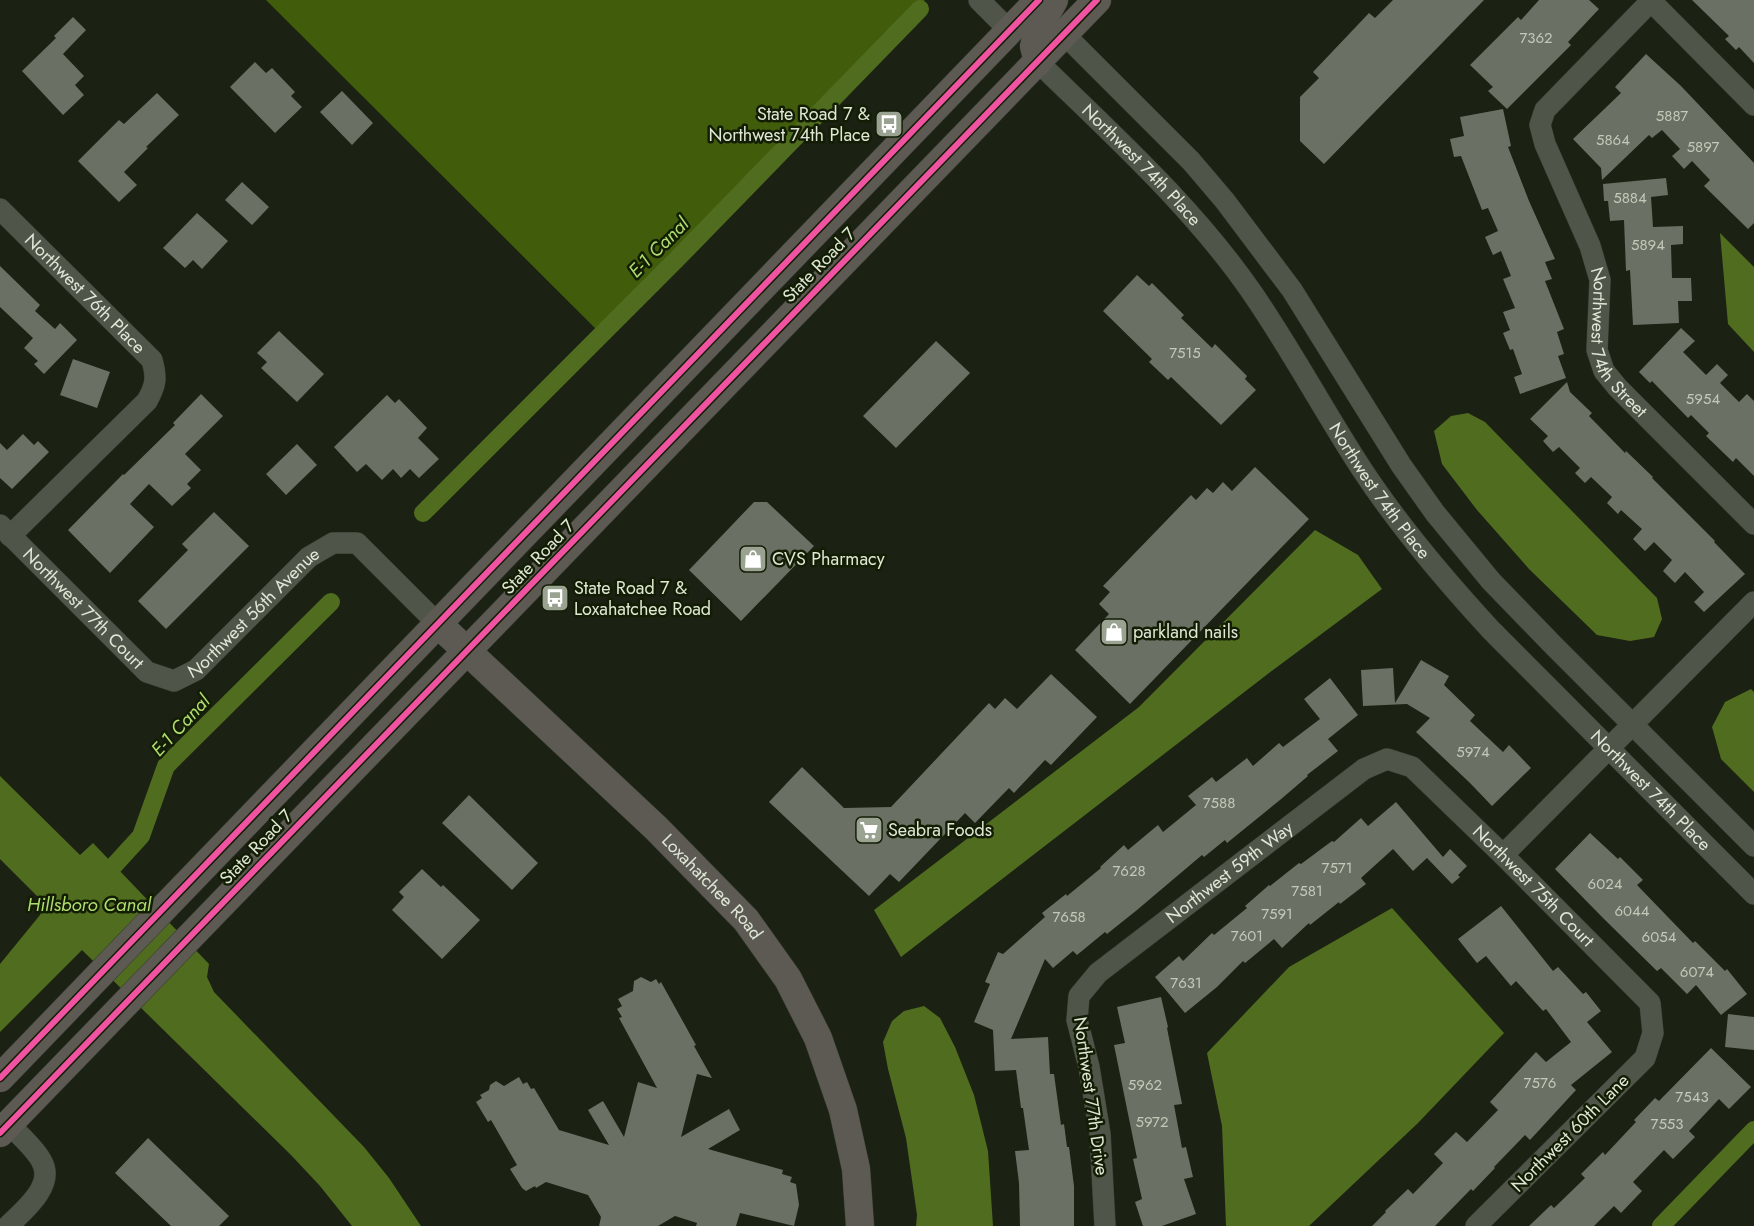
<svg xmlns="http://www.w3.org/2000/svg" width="1754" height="1226" font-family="Jost,sans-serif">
	<rect width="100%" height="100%" fill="#1b2113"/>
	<!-- forest -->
	<path fill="#415d0b" d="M266 0H925L605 338Z"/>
	<!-- water -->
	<path fill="#506d1f" d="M1720 233 1754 267V352L1728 324Z
		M1468 413 1485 422 1657 598 1662 619 1654 637 1630 641 1597 635 1529 569 1477 510 1442 464 1434 431 1451 416Z
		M1315 530 1358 555 1382 589 1269 673 901 957 874 910 1139 707Z
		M1751 689 1754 692V792L1721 759 1712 727 1725 702Z
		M0 776 80 855 93 843 209 964 207 977 214 992 364 1147 389 1178 421 1226H352L320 1186 291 1155 82 950 0 1032V964L40 915 43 908 38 897 0 859Z
		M1392 908 1504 1033 1418 1123 1309 1226H1226L1222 1126 1207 1053 1289 967Z
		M924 1006 940 1018 955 1047 974 1095 988 1151 993 1226H916L917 1215 906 1138 888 1069 883 1042 892 1021 904 1011Z"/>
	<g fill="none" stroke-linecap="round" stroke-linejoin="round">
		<!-- canal -->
		<path stroke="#506d1f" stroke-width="18" d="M423 513 676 260 920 9
			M99 882 141 836 166 766 331 602
			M1661 1226 1754 1130"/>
	</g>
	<!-- building -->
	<path fill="#6a7063" d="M1393 0H1484L1324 164 1300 141V97L1319 78 1313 72 1369 13 1375 18Z
		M1539 0H1589L1599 9 1568 42 1571 45 1507 109 1488 91 1493 87 1470 65 1518 17 1521 20Z
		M1692 0H1754V63L1739 47 1736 50 1725 39 1729 36Z
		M73 17 86 30 63 54 84 76 75 85 84 95 63 115 22 71 56 38 54 36Z
		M1646 54 1681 86 1754 163V223L1748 229 1704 186 1710 180 1692 161 1684 169 1672 156 1680 149 1662 130 1652 138 1649 135 1602 180 1601 168 1573 139 1621 93 1615 87Z
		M255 62 266 73 272 68 295 92 291 96 302 107 275 133 230 87Z
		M342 91 373 123 352 145 320 112Z
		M157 93 179 115 146 147 148 148 124 172 137 185 119 202 78 161 119 120 124 124Z
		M1503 109 1511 146 1508 147 1529 201 1555 259 1545 262 1552 279 1545 281 1564 329 1557 332 1564 354 1558 356 1566 378 1520 394 1514 377 1522 374 1513 349 1510 350 1503 333 1510 330 1503 312 1515 308 1503 279 1511 276 1501 251 1493 255 1485 237 1498 231 1488 208 1482 210 1461 156 1454 157 1450 139 1464 136 1460 117Z
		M1666 178 1668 195 1651 197 1653 227 1683 226V244L1671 245 1672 278H1691L1692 301H1678L1679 323 1633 325 1630 270 1626 271 1624 220 1610 221 1608 201H1604L1603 184Z
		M242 182 269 207 252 225 225 200Z
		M197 213 228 241 202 269 193 260 185 268 163 248Z
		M0 266 40 305 35 311 55 329 60 323 77 340 44 374 34 364 38 361 24 348 33 338 0 307Z
		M1137 275 1149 286 1152 283 1184 315 1181 318 1212 348 1215 344 1247 376 1245 379 1256 390 1221 425 1171 377 1168 380 1149 362 1152 359 1103 311Z
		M1681 328 1695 341 1683 352 1706 375 1717 364 1728 375 1720 383 1739 402 1747 394 1754 401V476L1736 458 1733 462 1706 436 1709 433 1691 415 1688 418 1652 381 1650 383 1639 372Z
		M279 331 324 374 297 402 261 368 267 362 257 353Z
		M936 341 970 373 896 448 863 416Z
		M73 359 110 372 97 408 60 395Z
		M1567 382 1570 392 1592 413 1589 416 1625 453 1626 451 1653 477 1652 478 1715 541 1714 542 1745 574 1704 612 1694 602 1704 592 1685 572 1675 583 1663 571 1672 560 1654 542 1645 551 1633 539 1642 529 1621 510 1618 514 1607 503 1612 497 1591 477 1585 483 1575 473 1580 468 1559 447 1553 452 1543 441 1548 436 1530 419Z
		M201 394 223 416 185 454 201 470 187 484 191 488 172 506 149 484 130 504 154 527 110 573 68 530 123 474 124 475 175 425 173 423Z
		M387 395 395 403 399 399 427 428 418 438 439 459 419 478 410 469 401 478 393 469 382 480 366 464 357 472 334 447Z
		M23 434 34 445 38 441 49 452 12 489 0 478V443L7 450Z
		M297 444 317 465 286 495 266 474Z
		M1255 467 1309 519 1130 704 1075 650 1109 614 1099 604 1110 592 1103 586 1191 495 1196 500 1207 488 1213 493 1223 482 1232 491Z
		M754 502H767L814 546 741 621 689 570Z
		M214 512 249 546 166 629 138 601 188 550 182 544Z
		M1421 660 1449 676 1444 685 1475 715 1470 721 1503 752 1509 745 1531 768 1492 806 1470 783 1416 732 1430 718 1407 704 1363 706 1361 670 1393 668 1395 703Z
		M1051 674 1097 717 1051 765 1045 760 1014 793 1009 788 975 823 965 813 899 882 890 874 869 896 769 802 802 767 844 808 891 807 989 703 995 709 1005 698 1017 709Z
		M1330 678 1358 715 1328 739 1338 751 1307 775 1308 776 1280 800 1227 843 1225 840 1204 857 1202 855 1137 910 1107 934 1105 932 1077 955 1073 951 1053 968 1045 959 1011 1039 1048 1037 1050 1074H1054L1061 1125 1064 1124 1067 1147H1069L1074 1186V1226H1020L1019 1183 1015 1151 1029 1150 1023 1108H1021L1016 1070 995 1071 993 1030 974 1022 990 984 985 982 998 952 1003 954 1045 917 1042 913 1066 894 1067 896 1101 868 1100 867 1124 845 1128 850 1158 825 1163 832 1196 805 1188 796 1212 777 1216 782 1247 758 1253 766 1279 743 1283 747 1320 719 1304 699Z
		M469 795 538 863 512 890 442 823Z
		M1396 802 1443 857 1450 849 1467 866 1458 875 1460 877 1452 884 1427 858 1413 871 1393 849 1361 878 1366 884 1340 904 1339 902 1310 925 1309 923 1282 948 1274 939 1245 963 1243 961 1217 987 1185 1013 1155 977 1179 956 1183 961 1212 933 1214 935 1247 908 1245 906 1269 885 1270 886 1299 863 1301 864 1332 841 1334 842 1361 818 1368 826Z
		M1590 833 1618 859 1620 857 1643 880 1637 885 1693 943 1695 941 1725 971 1727 969 1747 994 1721 1015 1696 985 1687 994 1661 968 1657 971 1603 918 1555 869Z
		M422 869 441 887 443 885 480 920 442 959 392 910 404 897 399 892Z
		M1501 906 1553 971 1558 967 1583 994 1586 992 1601 1011 1587 1022 1612 1052 1571 1085 1576 1090 1530 1140 1525 1135 1494 1167 1495 1168 1473 1191 1471 1189 1435 1226H1372L1386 1212 1385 1211 1408 1189 1413 1194 1443 1163 1434 1154 1456 1132 1467 1142 1498 1110 1490 1102 1536 1052 1546 1062 1571 1042 1546 1009 1543 1011 1516 981 1511 986 1486 956 1477 963 1458 939Z
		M641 977 651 982 656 979 659 984 661 982 696 1045 694 1046 712 1078 697 1074 681 1137 729 1109 740 1130 708 1149 783 1170 782 1174 792 1177 790 1182 796 1184 799 1205 794 1226 740 1213 736 1226H696L697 1223 675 1216 658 1226H599L601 1217 588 1195 546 1182 536 1188 535 1186 526 1191 522 1188 510 1169 517 1165 491 1120 488 1122 476 1102 482 1098 480 1095 489 1090 490 1085 496 1081 504 1086 519 1077 523 1084 527 1082 531 1089 534 1088 559 1130 609 1145 588 1110 603 1101 624 1137 638 1082 657 1088 619 1018 622 1017 617 1009 622 1006 618 999 633 991 634 981Z
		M1161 997 1168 1027 1167 1028 1182 1104 1174 1105 1182 1148 1186 1147 1193 1177 1184 1179 1196 1214 1162 1226H1143L1135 1202 1142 1199 1133 1159 1137 1158 1114 1045 1125 1043 1117 1007Z
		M1728 1014 1754 1017V1050L1725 1047Z
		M1711 1048 1751 1087 1729 1109 1719 1099 1689 1131 1695 1137 1673 1159 1664 1150 1633 1182 1642 1191 1621 1213 1614 1206 1594 1226H1529L1551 1205 1554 1208 1585 1178 1581 1174 1603 1152 1605 1155 1636 1122 1634 1120 1655 1098 1659 1101Z
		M148 1138 229 1216 219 1226H171L115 1173Z"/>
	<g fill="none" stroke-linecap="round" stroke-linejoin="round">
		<defs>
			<g id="minor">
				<path d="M979 0 1010 31"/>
				<path id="s1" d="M1652 0 1545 110 1540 125 1545 144 1590 246 1600 280 1597 350 1604 371 1618 388 1754 524"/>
				<path d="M1651 1 1754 105"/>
				<path d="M1064 34 1191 161 1225 201 1292 290 1401 465 1435 513 1491 581 1554 646 1754 846"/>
				<path id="s2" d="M1038 62C1113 135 1194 208 1253 294 1292 351 1324 411 1361 468 1399 526 1444 579 1491 630L1754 894"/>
				<path id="s3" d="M0 209 152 360C157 378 156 385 147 401L10 536"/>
				<path id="s4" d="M0 525 147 672 174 681 196 670 309 557 333 543H357L438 624"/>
				<path d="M1503 855 1754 602"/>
				<path d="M8 1226C23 1211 55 1186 42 1162 36 1149 18 1134 9 1124"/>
				<path id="s5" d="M1105 1226 1100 1134 1089 1067 1077 1020 1079 996 1098 973 1364 769 1387 759 1412 767 1503 855 1650 1003 1653 1033 1645 1058 1476 1226"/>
			</g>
			<g id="major">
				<path d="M1038 62 1034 46 1041 23 1054 0"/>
				<path id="s6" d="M438 624 656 828 746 920 788 979 818 1038 843 1110 856 1169 860 1226"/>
				<path d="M0 1078 1039 0"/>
				<path d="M0 1133 1097 0"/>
			</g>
		</defs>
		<!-- minor casing -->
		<use href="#minor" stroke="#363b30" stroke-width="22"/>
		<!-- major casing -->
		<use href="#major" stroke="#363b30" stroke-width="29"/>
		<!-- minor -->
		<use href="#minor" stroke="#505549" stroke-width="21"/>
		<!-- major -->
		<use href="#major" stroke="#5c5a53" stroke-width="28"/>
		<defs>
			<path id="cycleway" d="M0 1078 1039 0
				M0 1133 1097 0"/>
		</defs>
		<!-- cycleway casing -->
		<use href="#cycleway" stroke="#131d04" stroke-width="9"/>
		<!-- cycleway -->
		<use href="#cycleway" stroke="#f153a3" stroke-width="6"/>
	</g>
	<!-- icons -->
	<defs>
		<symbol id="bus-square" viewBox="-11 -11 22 22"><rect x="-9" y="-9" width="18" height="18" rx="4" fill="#9aa292" stroke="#131d04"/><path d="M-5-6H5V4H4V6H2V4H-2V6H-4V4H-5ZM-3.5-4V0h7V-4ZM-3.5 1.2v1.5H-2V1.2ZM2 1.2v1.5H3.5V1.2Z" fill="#fff"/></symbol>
		<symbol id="shop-square" viewBox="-11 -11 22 22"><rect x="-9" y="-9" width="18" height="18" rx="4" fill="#9aa292" stroke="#131d04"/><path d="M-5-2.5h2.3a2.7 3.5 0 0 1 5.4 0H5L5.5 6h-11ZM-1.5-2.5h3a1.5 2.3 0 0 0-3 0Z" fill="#fff"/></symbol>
		<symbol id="supermarket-square" viewBox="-11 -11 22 22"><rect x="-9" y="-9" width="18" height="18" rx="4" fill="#9aa292" stroke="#131d04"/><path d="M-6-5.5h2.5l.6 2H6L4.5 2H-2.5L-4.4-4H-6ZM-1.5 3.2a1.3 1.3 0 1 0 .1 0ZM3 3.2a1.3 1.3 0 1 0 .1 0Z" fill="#fff"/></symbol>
	</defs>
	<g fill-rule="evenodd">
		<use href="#bus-square" x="873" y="108" width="32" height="32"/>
		<use href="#shop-square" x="737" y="543" width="32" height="32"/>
		<use href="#bus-square" x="539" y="582" width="32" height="32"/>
		<use href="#shop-square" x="1098" y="616" width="32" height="32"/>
		<use href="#supermarket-square" x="853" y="814" width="32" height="32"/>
	</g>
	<g text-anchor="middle" stroke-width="5" stroke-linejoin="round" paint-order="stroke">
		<!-- number labels -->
		<g font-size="15" fill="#c2c9b9">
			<text x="1536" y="43">7362</text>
			<text x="1672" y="121">5887</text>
			<text x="1613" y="145">5864</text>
			<text x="1703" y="152">5897</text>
			<text x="1630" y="203">5884</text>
			<text x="1648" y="250">5894</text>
			<text x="1185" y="358">7515</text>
			<text x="1703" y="404">5954</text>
			<text x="1473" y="757">5974</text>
			<text x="1219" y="808">7588</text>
			<text x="1337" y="873">7571</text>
			<text x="1129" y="876">7628</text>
			<text x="1605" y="889">6024</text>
			<text x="1307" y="896">7581</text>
			<text x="1632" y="916">6044</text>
			<text x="1277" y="919">7591</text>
			<text x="1069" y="922">7658</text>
			<text x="1247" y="941">7601</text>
			<text x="1659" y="942">6054</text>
			<text x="1697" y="977">6074</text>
			<text x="1186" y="988">7631</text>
			<text x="1540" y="1088">7576</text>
			<text x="1145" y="1090">5962</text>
			<text x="1692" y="1102">7543</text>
			<text x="1152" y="1127">5972</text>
			<text x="1667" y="1129">7553</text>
		</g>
		<!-- poi labels -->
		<g font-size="18" fill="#dfe7d6" stroke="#131d04" text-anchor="start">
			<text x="870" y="120" text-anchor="end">State Road 7 &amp;<tspan x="870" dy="21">Northwest 74th Place</tspan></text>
			<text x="772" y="565">CVS Pharmacy</text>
			<text x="574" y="594">State Road 7 &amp;<tspan x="574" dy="21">Loxahatchee Road</tspan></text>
			<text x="1133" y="638">parkland nails</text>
			<text x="888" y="836">Seabra Foods</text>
		</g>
		<!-- street labels -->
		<g font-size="18" fill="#dfe7d6" stroke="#131d04">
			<text dy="6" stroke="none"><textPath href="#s2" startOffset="146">Northwest 74th Place</textPath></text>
			<text transform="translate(819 265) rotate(-46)" y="6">State Road 7</text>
			<text dy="6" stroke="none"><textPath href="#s3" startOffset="120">Northwest 76th Place</textPath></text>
			<text dy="6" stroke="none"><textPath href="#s1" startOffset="405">Northwest 74th Street</textPath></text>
			<text dy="6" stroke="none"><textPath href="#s2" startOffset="551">Northwest 74th Place</textPath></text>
			<text transform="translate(538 557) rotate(-46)" y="6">State Road 7</text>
			<text dy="6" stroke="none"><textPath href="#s4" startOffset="118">Northwest 77th Court</textPath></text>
			<text dy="6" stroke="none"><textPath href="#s4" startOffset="342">Northwest 56th Avenue</textPath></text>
			<text dy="6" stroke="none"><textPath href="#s2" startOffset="956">Northwest 74th Place</textPath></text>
			<text transform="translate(256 847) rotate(-46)" y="6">State Road 7</text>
			<text dy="6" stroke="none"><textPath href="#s5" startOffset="428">Northwest 59th Way</textPath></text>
			<text dy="6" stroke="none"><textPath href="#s5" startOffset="819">Northwest 75th Court</textPath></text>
			<text dy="6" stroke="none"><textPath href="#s6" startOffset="380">Loxahatchee Road</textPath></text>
			<text transform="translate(1091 1096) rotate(82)" y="6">Northwest 77th Drive</text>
			<text transform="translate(1570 1133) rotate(-45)" y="6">Northwest 60th Lane</text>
		</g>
		<!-- water labels -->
		<g font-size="19" font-style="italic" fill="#afdd6f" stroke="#131d04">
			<text transform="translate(658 247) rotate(-45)" y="7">E-1 Canal</text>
			<text transform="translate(180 725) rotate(-47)" y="7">E-1 Canal</text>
			<text x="89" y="911">Hillsboro Canal</text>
		</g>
	</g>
</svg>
